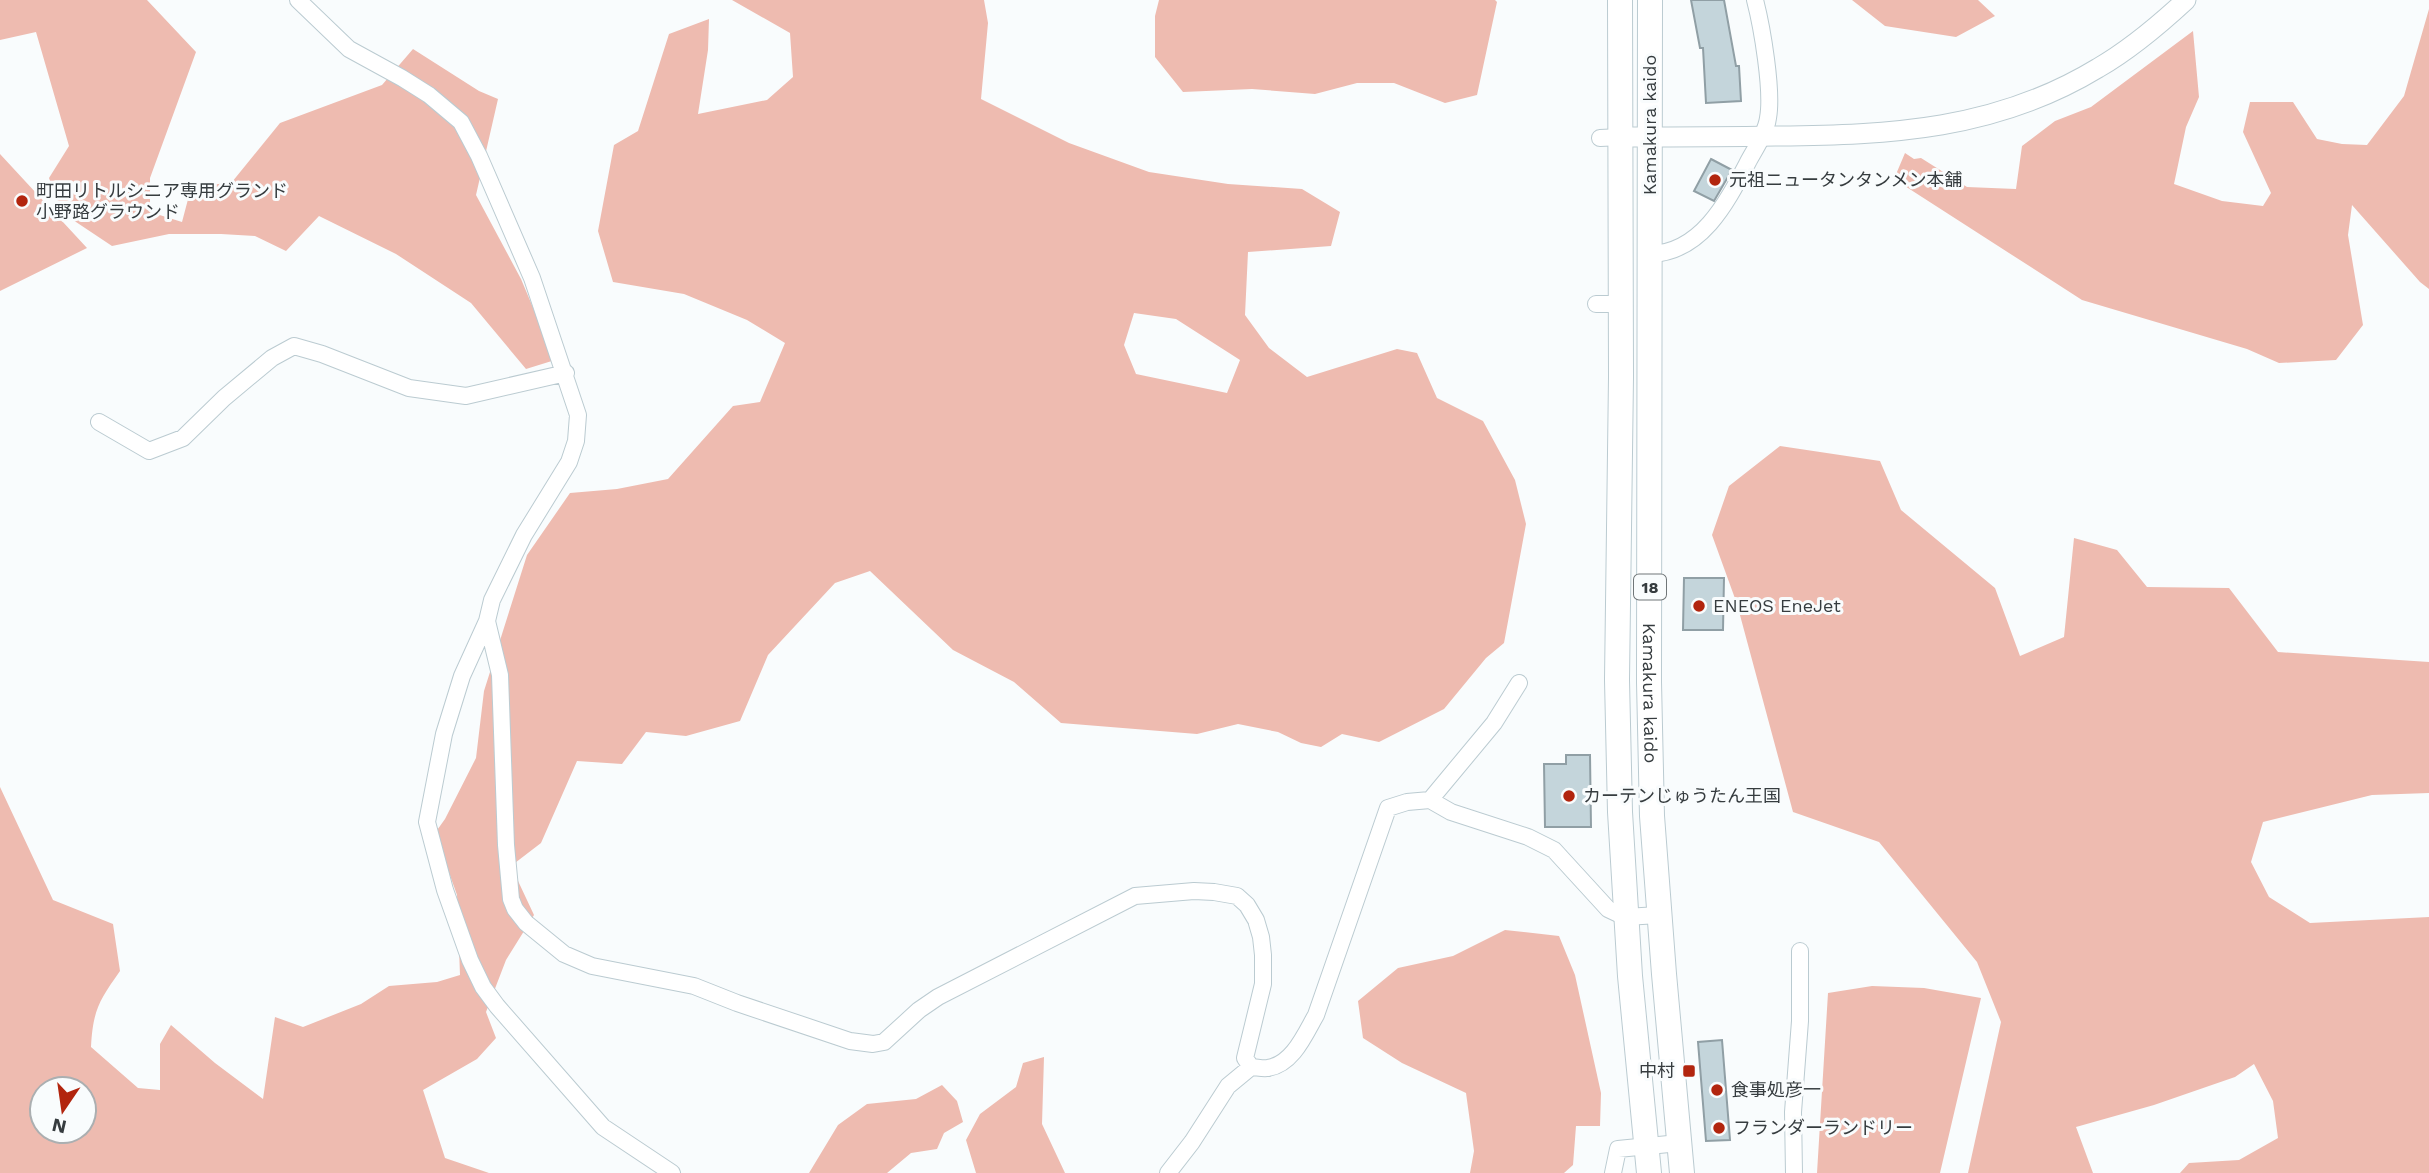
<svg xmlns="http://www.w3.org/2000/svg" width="2429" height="1173" font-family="'Work Sans','Noto Sans JP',sans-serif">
	<rect width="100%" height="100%" fill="#f9fcfd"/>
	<!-- green -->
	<path fill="#eebbb0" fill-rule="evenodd" d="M0 0H147L196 52 150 178V212L182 222 191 188 232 182 280 123 382 85 413 49 479 91 498 99 476 195 521 279 555 360 526 369 471 303 396 254 319 216 286 251 255 236 221 234H169L112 246 61 212 49 178 69 146 36 32 0 40Z
		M732 0H984L988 23 981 99 1069 143 1149 172 1228 184 1302 189 1340 212 1331 246 1248 252 1245 315 1269 348 1307 377 1397 349 1417 353 1437 398 1483 421 1515 480 1526 524 1504 643 1486 658 1444 709 1379 742 1342 734 1321 747 1301 743 1278 732 1238 724 1197 734 1061 723 1014 682 953 650 870 571 835 583 768 655 740 721 686 736 646 732 622 764 577 761 541 843 511 866 534 915 506 960 486 1012 496 1038 477 1059 423 1090 445 1158 489 1173H0V787L53 900 113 924 120 971C99 1001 93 1010 91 1047L138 1088 160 1090V1044L171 1025 215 1063 263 1099 275 1017 303 1027 361 1004 389 986 437 982 460 975 457 895 435 833 445 819 476 758 484 691 527 555 570 493 617 489 668 479 733 406 760 402 785 343 747 320 684 294 613 282 598 231 614 145 638 131 669 34 709 19 708 50 698 114 767 100 793 77 790 33ZM1134 313 1176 319 1240 360 1227 393 1136 374 1124 345ZM42 1089H84V1131H42Z
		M1159 0H1495L1497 2 1477 95 1445 103 1394 83H1357L1315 94 1252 89 1183 92 1155 57V16Z
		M1852 0H1978L1995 16 1956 37 1885 26Z
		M2429 9V289L2420 282 2352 205 2348 235 2363 325 2336 360 2279 363 2247 349 2082 300 1894 179 1905 153 1914 159 1921 158 1967 187 2016 189 2022 146 2055 121 2091 107 2193 31 2199 97 2186 127 2174 184 2222 201 2263 206 2271 193 2243 132 2250 102H2293L2317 139 2342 144 2367 145 2404 96Z
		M0 154 87 248 0 291Z
		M1780 446 1880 461 1901 510 1995 588 2020 656 2064 637 2074 538 2117 550 2147 587 2229 588 2278 652 2429 662V793L2372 795 2263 822 2251 862 2269 897 2310 923 2429 917V1173H2180L2189 1163 2239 1160 2278 1138 2273 1101 2254 1064 2235 1077 2154 1105 2076 1127 2093 1173H1968L2001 1022 1977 962 1879 842 1793 812 1737 604 1712 535 1729 486Z
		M1505 930 1559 936 1575 975 1601 1093 1600 1126H1576L1573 1165 1564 1173H1470L1474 1151 1466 1093 1402 1063 1363 1038 1358 1001 1398 968 1453 956Z
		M1872 986 1924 988 1981 998 1940 1173H1817L1828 993Z
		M1044 1057 1042 1124 1065 1173H976L966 1140 980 1114 1016 1087 1023 1063Z
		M942 1085 957 1101 963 1122 944 1133 937 1149 911 1153 887 1173H809L838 1125 867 1104 916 1099Z"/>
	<!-- building -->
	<path fill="#c4d5db" stroke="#909fa5" stroke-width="2" d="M1691 0H1724L1736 66H1739L1741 101 1706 103 1703 48H1700Z
		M1711 159 1732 170 1714 201 1694 191Z
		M1684 578H1724L1723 630H1683Z
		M1566 755H1590L1591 827H1545L1544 764H1566Z
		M1722 1040 1730 1140 1706 1141 1698 1042Z"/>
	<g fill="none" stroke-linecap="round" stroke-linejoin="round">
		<defs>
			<path id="minor" d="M298 0 349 49 402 78 429 95 461 122 479 156 532 278 578 415 576 441 569 462 524 535 492 600 487 621 462 676 444 734 427 822 445 890 470 960 483 987 497 1006 603 1127 672 1173
				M1600 138 1621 137
				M1651 254C1702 252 1727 202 1748 162 1755 149 1766 133 1768 118 1773 91 1762 27 1755 0
				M1596 304H1621
				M99 422 149 451 183 438 224 398 272 358 294 346 322 354 409 388 466 396 566 373
				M487 621 500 675 506 845 511 899 515 909 526 923 564 954 592 966 694 986 737 1003 850 1041 873 1044 884 1042 919 1010 938 997 1135 896 1194 891 1214 892 1237 896 1247 905 1256 920 1261 937 1263 955V984L1245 1058 1251 1067C1256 1067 1263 1069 1268 1068 1293 1064 1305 1034 1316 1015L1388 808 1407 802 1430 800 1451 812 1528 837 1554 850 1608 909 1625 917 1659 915
				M1430 800 1494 723 1519 683
				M1168 1173 1192 1142 1228 1086 1251 1067
				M1613 1173 1618 1149 1679 1143
				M1794 1173 1793 1112 1800 1021V951"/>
			<path id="tertiary" d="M1621 137C1672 137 1723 137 1775 136 1891 135 1996 130 2098 68 2131 49 2159 25 2186 0"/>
			<g id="primary">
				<path d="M1620 0 1621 377 1617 680 1620 812 1630 976 1649 1173"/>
				<path id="s1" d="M1650 0 1649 682 1652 816 1664 974 1682 1173"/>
			</g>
		</defs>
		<!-- minor casing -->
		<use href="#minor" stroke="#bbcbd1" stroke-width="18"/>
		<!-- tertiary casing -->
		<use href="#tertiary" stroke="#bbcbd1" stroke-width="21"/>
		<!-- primary casing -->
		<use href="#primary" stroke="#bbcbd1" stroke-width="26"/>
		<!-- minor -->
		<use href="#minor" stroke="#fff" stroke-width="16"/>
		<!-- tertiary -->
		<use href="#tertiary" stroke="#fff" stroke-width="19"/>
		<!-- primary -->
		<use href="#primary" stroke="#fff" stroke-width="24"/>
	</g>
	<!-- markers -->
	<g fill="#b2250e" stroke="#f9fcfd" stroke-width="2.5">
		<circle cx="1715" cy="180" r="7"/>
		<circle cx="22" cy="201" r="7"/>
		<circle cx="1699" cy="606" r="7"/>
		<circle cx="1569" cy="796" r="7"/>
		<rect x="1682" y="1064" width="14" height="14" rx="3.5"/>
		<circle cx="1717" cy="1090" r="7"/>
		<circle cx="1719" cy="1128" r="7"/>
	</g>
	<g text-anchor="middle" stroke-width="6" stroke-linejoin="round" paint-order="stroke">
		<!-- shield labels -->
		<rect fill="#f9fcfd" stroke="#707678" stroke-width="2" x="1634" y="574.5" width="32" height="25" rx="5"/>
		<g font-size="16" font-weight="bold" fill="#363c3f">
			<text x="1650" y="593">18</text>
		</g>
		<!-- street labels -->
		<g font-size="18" fill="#363c3f" stroke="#f9fcfd">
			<text transform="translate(1650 125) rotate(-90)" y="6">Kamakura kaido</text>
			<text dy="6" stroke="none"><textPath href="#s1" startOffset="693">Kamakura kaido</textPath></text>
		</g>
		<!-- poi labels -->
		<g font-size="18" fill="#363c3f" stroke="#f9fcfd" text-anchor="start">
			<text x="1729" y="186">元祖ニュータンタンメン本舗</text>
			<text x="36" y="197">町田リトルシニア専用グランド<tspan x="36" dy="21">小野路グラウンド</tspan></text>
			<text x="1713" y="612">ENEOS EneJet</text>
			<text x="1583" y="802">カーテンじゅうたん王国</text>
			<text x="1675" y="1077" text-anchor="end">中村</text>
			<text x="1731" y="1096">食事処彦一</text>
			<text x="1733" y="1134">フランダーランドリー</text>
		</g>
	</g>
	<!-- north arrow -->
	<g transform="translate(63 1110) rotate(193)"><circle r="33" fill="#f9fcfd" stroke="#abafb1" stroke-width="2"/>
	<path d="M0-5L12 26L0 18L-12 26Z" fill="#b2250e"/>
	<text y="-10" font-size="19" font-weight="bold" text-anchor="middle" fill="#363c3f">N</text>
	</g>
</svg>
